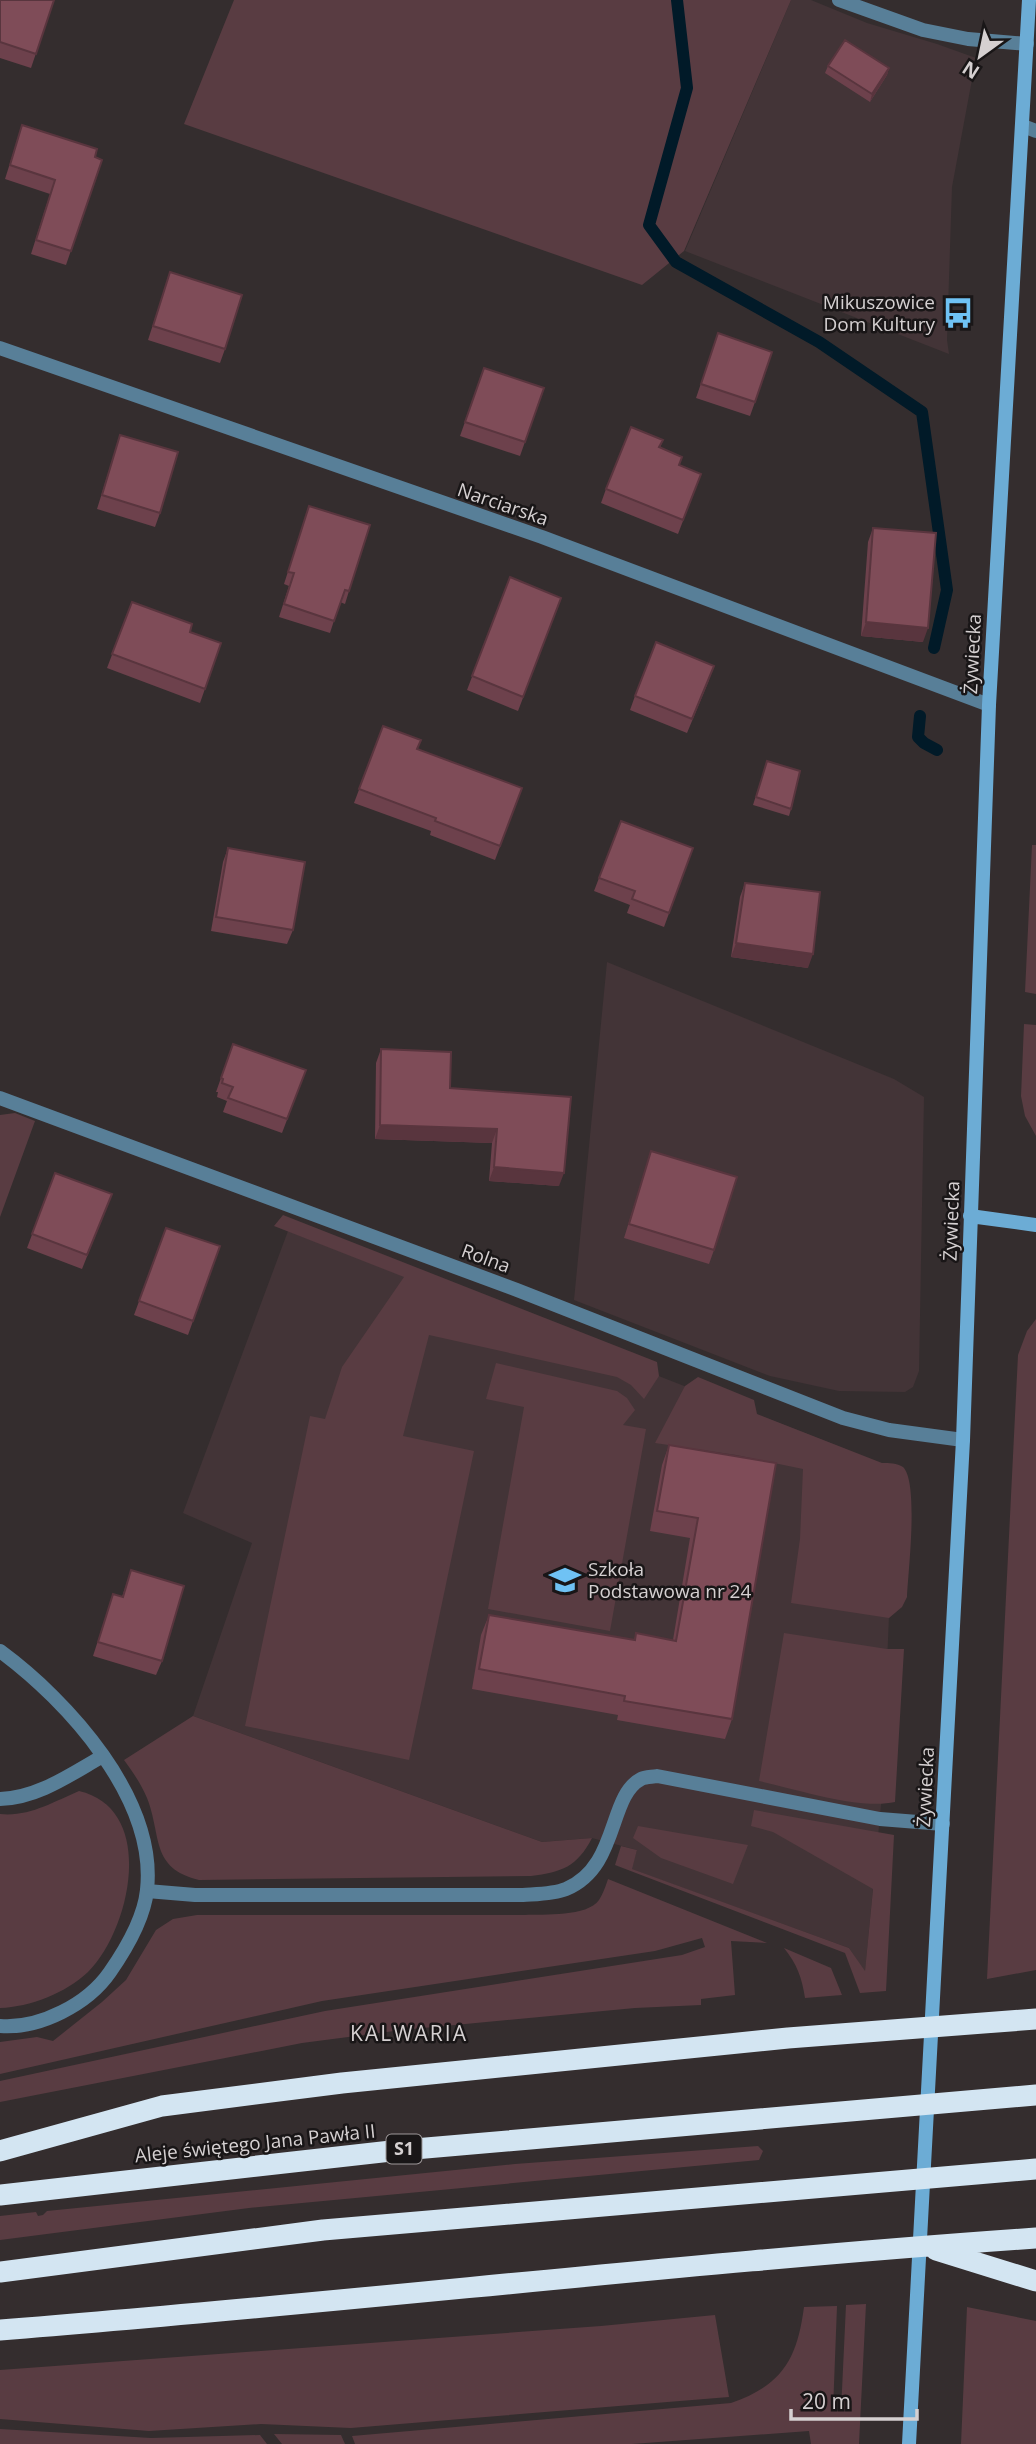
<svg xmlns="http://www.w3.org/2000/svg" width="1036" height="2444" font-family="'Open Sans',sans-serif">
	<rect width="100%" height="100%" fill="#342d2e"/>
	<!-- built -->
	<path fill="#433437" d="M791 0H811L867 23 937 44 976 58 952 187 947 340 949 354 685 251Z
		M607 962 894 1079 924 1097 919 1371 913 1387 905 1392 839 1391 770 1376 574 1300Z
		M288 1231 848 1450 894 1498 881 1805 865 1972 849 1948 631 1869 637 1850 592 1838 542 1842 193 1716 252 1543 183 1513Z"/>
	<!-- green -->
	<path fill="#593c42" d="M234 0H791L684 251 642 285 184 124Z
		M1032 845H1036V994L1025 992Z
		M1024 1024 1036 1025V1136L1025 1116 1021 1096Z
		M15 1113 35 1121 0 1217V1115Z
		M283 1215 657 1362 659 1376 644 1399 631 1385 617 1377 429 1335 403 1436 474 1451 409 1760 245 1726 310 1416 325 1419 342 1367 404 1277 274 1226Z
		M1036 1319V1970L987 1979 1018 1355 1027 1331Z
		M496 1363 617 1391 627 1398 635 1410 623 1425 646 1429 610 1631 488 1609 524 1407 486 1399Z
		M698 1377 754 1400 757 1414 882 1463C889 1463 897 1463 903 1467 919 1482 908 1573 907 1597L902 1607 889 1618 791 1603 800 1539 803 1469 736 1455 655 1443 685 1386Z
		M784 1633 887 1649H904L895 1802C859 1810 796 1789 759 1781Z
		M193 1716 542 1842 592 1838C577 1867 562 1872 531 1876L199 1880C150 1868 162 1836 147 1798 141 1784 133 1772 124 1760Z
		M79 1791C157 1809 131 1929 88 1972 66 1993 30 2007 0 2008V1814C29 1817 53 1802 79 1791Z
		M754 1810 894 1835 886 1991 860 1993 845 1953 615 1865 621 1846 637 1850 632 1869 849 1948 865 1971 873 1889 773 1832 751 1826Z
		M638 1826 748 1845 733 1884 661 1858 633 1838Z
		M608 1879 767 1943 731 1941 735 1995 701 1999V2005L635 2008 402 2030 302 2043 0 2102V2081L325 2011 682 1955 705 1947 702 1938 655 1951 322 2001 0 2074V2042L37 2037 53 2041 102 2002 126 1980 156 1930 173 1919 197 1915H525C544 1914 587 1917 599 1900 603 1894 606 1885 608 1879Z
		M784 1948 831 1968 842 1995 805 1998C802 1978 797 1964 784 1948Z
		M758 2146 763 2151 759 2160 249 2208 0 2240V2216L36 2212 38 2216 43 2215 47 2211 515 2164Z
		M866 2304 859 2444H811L809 2431 632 2444H355L352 2436 731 2403C782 2385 797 2360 804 2307L837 2306 833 2410 841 2411 846 2305Z
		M967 2307 1036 2321V2444H961Z
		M715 2315 729 2397 351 2428 261 2424 149 2431 0 2419V2370L601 2326Z
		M0 2429 151 2438 260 2435 267 2444H0Z
		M274 2434 341 2435 345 2444H282Z"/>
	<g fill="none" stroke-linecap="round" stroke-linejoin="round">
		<!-- stream -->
		<path stroke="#011a28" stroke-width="12" d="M677 0 687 88 649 225 676 262 819 342 922 412 947 590 934 648
			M920 716 918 737 924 743 937 750"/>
		<!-- lane -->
		<path stroke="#587f98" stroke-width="14" d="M147 1891 195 1895H523C537 1894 554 1894 566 1889 619 1867 608 1796 641 1779 645 1777 652 1777 657 1776L880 1819 943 1824"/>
		<!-- street -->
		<path stroke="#587f98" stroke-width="14" d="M839 0 923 30 968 39 1027 44
			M1023 126 1036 131
			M0 348 542 537 989 705
			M0 1098 517 1290 843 1418 889 1430 963 1440
			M0 1651C68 1701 157 1799 147 1890 144 1919 126 1949 110 1972 88 2004 40 2029 0 2026
			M0 1799C38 1798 71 1774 103 1756"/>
		<!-- secondary -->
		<path stroke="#6cacd5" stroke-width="14" d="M970 1216 1036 1225
			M909 2444 963 1440 989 705 1029 0"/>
		<!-- highway -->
		<path stroke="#d3e5f2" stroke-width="21" d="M0 2151 162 2106 342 2083 788 2038 1036 2019
			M0 2195 391 2151 1036 2095
			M936 2250 1036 2281
			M0 2272 323 2230 1036 2169
			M0 2330C346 2303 690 2262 1036 2238"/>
	</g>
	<!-- wall -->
	<path fill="#6d414c" d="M0 0H54L31 68 0 58Z
		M828 66 889 68 887 75 870 102 825 73Z
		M22 125 102 160 66 265 31 254 50 194 5 179Z
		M170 272 225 349 220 363 148 340Z
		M718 333 755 402 750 416 696 398Z
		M484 368 544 388 520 456 460 436Z
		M120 435 160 513 155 527 97 509Z
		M663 440 660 448 679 465 701 474 678 534 601 503 606 489Z
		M309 506 349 591 345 604 340 602 330 633 279 617 289 586 284 584Z
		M873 528 923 642 861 636 868 542Z
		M510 577 561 598 518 711 467 690Z
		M132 602 190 632 221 643 200 703 107 668Z
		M709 680 687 733 630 710 635 696Z
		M383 726 417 749 522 788 495 860 430 835 431 831 354 803Z
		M767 761 791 809 789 816 753 805Z
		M228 848 293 930 287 944 211 931 223 862Z
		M693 848 664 927 627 913 630 905 594 891 599 878Z
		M745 883 808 968 731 957 740 897Z
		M233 1044 306 1070 282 1133 223 1112 227 1101 217 1097 218 1092H216Z
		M381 1049 450 1088 559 1186 489 1181 492 1143 375 1139 376 1063Z
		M651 1151 714 1250 709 1264 624 1238Z
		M55 1173 112 1194 82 1269 27 1248Z
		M166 1228 220 1246 188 1335 134 1315Z
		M669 1445 776 1463 732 1719 725 1739 617 1720 618 1715 472 1689 481 1635 489 1615 634 1640 636 1633 673 1640 690 1538 650 1531 662 1465Z
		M131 1570 162 1661 156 1675 93 1656 113 1594 122 1597Z"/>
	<!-- shaded-wall -->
	<path fill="#59353e" d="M889 68 887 75 870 102 872 94Z
		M866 622 928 628 923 642 861 636Z
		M736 943 813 954 808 968 731 957Z
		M380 1125 497 1129 492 1143 375 1139Z
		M494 1167 564 1173 559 1186 489 1181Z"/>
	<!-- building -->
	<path fill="#7f4c58" stroke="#59353e" stroke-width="2" d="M0 0H54L36 54 0 42Z
		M845 40 889 68 872 94 828 66Z
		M22 125 97 149 95 157 102 160 71 251 36 240 55 180 10 165Z
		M170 272 242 295 225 349 153 326Z
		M718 333 772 352 755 402 701 384Z
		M484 368 544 388 525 442 465 422Z
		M631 427 663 440 659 447 682 457 679 465 701 474 683 520 606 489Z
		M120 435 178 452 160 513 102 495Z
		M309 506 370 525 349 591 345 590 334 621 284 604 294 573 288 572Z
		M873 528 936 533 928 628 866 622Z
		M510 577 561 598 523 697 472 676Z
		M132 602 192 624 190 632 221 643 205 689 112 654Z
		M656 642 714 666 692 719 635 696Z
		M383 726 421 740 417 749 522 788 500 846 435 821 436 818 359 789Z
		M767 761 800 771 791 809 756 797Z
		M621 821 693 848 669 913 632 899 635 891 599 878Z
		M228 848 305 862 293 930 216 917Z
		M745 883 820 892 813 954 736 943Z
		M233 1044 306 1070 287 1119 228 1098 233 1087 222 1083 223 1079 221 1078Z
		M381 1049 451 1052 450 1088 571 1097 564 1173 494 1167 497 1129 380 1125Z
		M651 1151 737 1177 714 1250 629 1224Z
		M55 1173 112 1194 87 1255 32 1234Z
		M166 1228 220 1246 193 1321 139 1301Z
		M669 1445 776 1463 732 1719 624 1701 625 1696 479 1669 489 1615 635 1640 636 1633 676 1641 698 1518 657 1511Z
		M131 1570 184 1586 162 1661 98 1642 113 1594 123 1597Z"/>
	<!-- icons -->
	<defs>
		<symbol id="bus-bare" viewBox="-9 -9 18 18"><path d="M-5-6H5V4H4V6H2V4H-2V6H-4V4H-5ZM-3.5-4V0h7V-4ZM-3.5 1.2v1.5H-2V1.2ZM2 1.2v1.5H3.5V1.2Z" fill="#6fc2f4" stroke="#191617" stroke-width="2.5" paint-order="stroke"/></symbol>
		<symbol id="school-bare" viewBox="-9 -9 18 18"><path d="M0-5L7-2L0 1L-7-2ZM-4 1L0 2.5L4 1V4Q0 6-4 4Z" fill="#6fc2f4" stroke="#191617" stroke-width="2.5" paint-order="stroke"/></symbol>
	</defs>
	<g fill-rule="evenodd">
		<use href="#bus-bare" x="936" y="291" width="44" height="44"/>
		<use href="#school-bare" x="543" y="1558" width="44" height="44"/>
	</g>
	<g text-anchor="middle" stroke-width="5" stroke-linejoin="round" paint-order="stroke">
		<!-- shield labels -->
		<rect fill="#191617" stroke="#9d9899" stroke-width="2" x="386.5" y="2134.5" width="35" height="29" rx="5"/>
		<g font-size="18" font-weight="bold" fill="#d5d0d1">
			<text x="404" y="2155">S1</text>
		</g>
		<!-- poi labels -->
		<g font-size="19" fill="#d5d0d1" stroke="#191617" text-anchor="end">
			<text x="935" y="309">Mikuszowice<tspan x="935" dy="22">Dom Kultury</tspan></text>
			<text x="588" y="1576" text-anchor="start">Szkoła<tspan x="588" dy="22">Podstawowa nr 24</tspan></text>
		</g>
		<!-- street labels -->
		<g font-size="19" fill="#d5d0d1" stroke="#191617">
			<text transform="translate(503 504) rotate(19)" y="7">Narciarska</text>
			<text transform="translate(972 654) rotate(-87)" y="7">Żywiecka</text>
			<text transform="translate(951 1221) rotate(-88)" y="7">Żywiecka</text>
			<text transform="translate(486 1258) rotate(20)" y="7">Rolna</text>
			<text transform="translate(925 1787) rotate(-87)" y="7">Żywiecka</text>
			<text transform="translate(255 2143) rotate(-6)" y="7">Aleje świętego Jana Pawła II</text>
		</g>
		<!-- neighbourhood labels -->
		<g font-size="21" letter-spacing="2" fill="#d5d0d1" stroke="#191617">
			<text x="409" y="2041">KALWARIA</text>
		</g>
	</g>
	<!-- north arrow -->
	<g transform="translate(980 56) rotate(213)" stroke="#191617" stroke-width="5" paint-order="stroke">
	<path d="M0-5L12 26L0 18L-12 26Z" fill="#d5d0d1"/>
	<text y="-10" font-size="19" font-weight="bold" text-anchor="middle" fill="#d5d0d1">N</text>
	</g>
	<!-- scale -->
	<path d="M791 2409v10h126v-10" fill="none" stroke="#d5d0d1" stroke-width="3.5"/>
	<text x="802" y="2409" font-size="21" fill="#d5d0d1" stroke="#191617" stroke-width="5" paint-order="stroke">20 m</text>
</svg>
